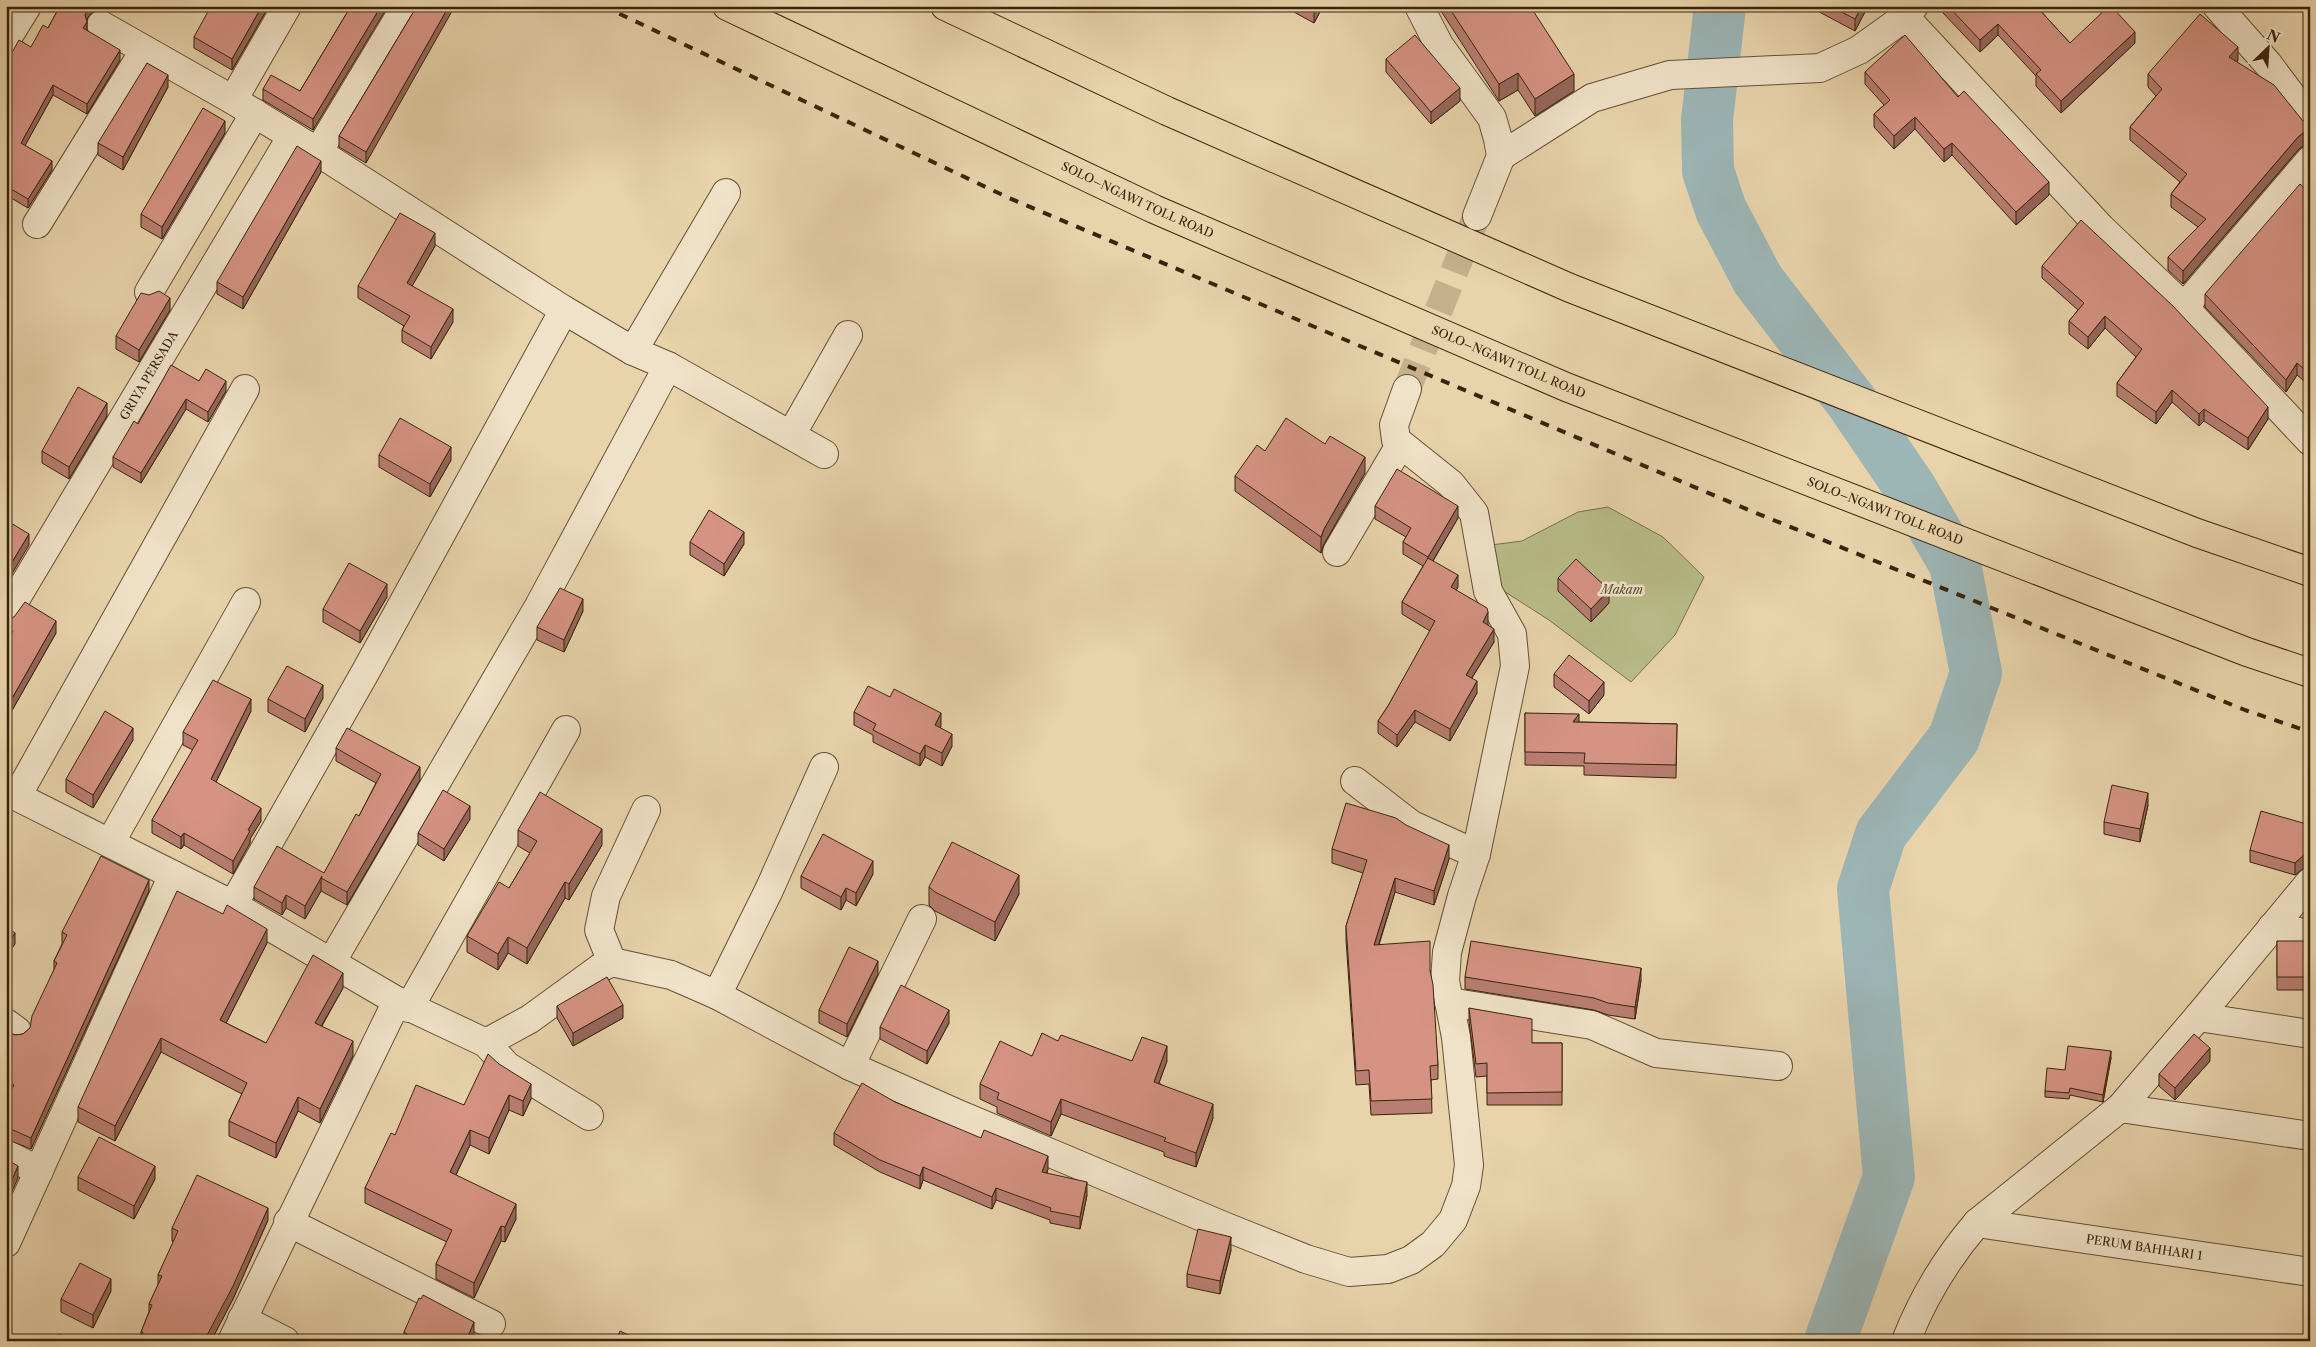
<svg xmlns="http://www.w3.org/2000/svg" width="2316" height="1347" font-family="'Libre Caslon Text',serif">
	<rect width="100%" height="100%" fill="#e8d3ab"/>
	<filter id="stains"><feTurbulence type="fractalNoise" baseFrequency=".004" numOctaves="4"/><feColorMatrix values="0 0 0 0 .2 0 0 0 0 .09 0 0 0 0 .02 0 0 0 .5 -.17"/></filter>
	<radialGradient id="worn" r=".72"><stop offset=".6" stop-color="#630" stop-opacity="0"/><stop offset="1" stop-color="#630" stop-opacity=".3"/></radialGradient>
	<!-- green -->
	<path fill="#b8bc88" stroke="#78704a" d="M1608 507 1663 537 1704 577 1675 635 1631 682 1549 620 1499 588 1491 545 1522 541 1578 512Z"/>
	<g fill="none" stroke-linecap="round" stroke-linejoin="round">
		<!-- river -->
		<path stroke="#9cb5b5" stroke-width="52" d="M1720 6 1707 120 1708 171 1721 210 1758 280 1851 401 1911 489 1955 564 1976 673 1954 738 1881 834 1863 889 1889 1177 1830 1341"/>
		<!-- minor-tunnel -->
		<path stroke="#c5b08b" stroke-width="28" stroke-dasharray="28 14" stroke-linecap="butt" d="M1407 389 1475 220"/>
		<defs>
			<g id="minor">
				<path d="M1419 6 1439 45 1492 118 1498 139 1501 156 1477 216"/>
				<path d="M2217 6 2268 64 2310 120"/>
				<path d="M1905 17 2101 228 2184 307 2310 441"/>
				<path d="M101 25 233 100 318 152 564 310 366 671 233 905"/>
				<path d="M6 40 27 6"/>
				<path d="M233 100 287 6"/>
				<path d="M318 152 406 6"/>
				<path d="M1501 156 1592 98 1670 75 1820 68 1859 50 1905 17 1914 6"/>
				<path d="M37 224 144 51"/>
				<path d="M149 292 255 113"/>
				<path d="M2184 307 2310 160"/>
				<path d="M564 310 633 351 668 366 824 454"/>
				<path d="M633 351 726 193"/>
				<path d="M791 435 848 335"/>
				<path d="M1337 552 1400 445"/>
				<path id="s1" d="M6 615 292 136"/>
				<path d="M1355 781 1412 825 1476 854"/>
				<path d="M6 791 233 905 397 1001 486 1043 530 1019 600 968 612 962 671 975 717 995 850 1066 958 1114 1226 1227 1306 1259 1349 1272 1388 1269 1411 1260 1433 1244 1453 1220 1466 1186 1469 1165 1456 1037 1445 981 1447 952 1462 896 1476 854 1515 666 1512 634 1488 591 1474 513 1451 484 1396 440 1394 425 1407 389"/>
				<path d="M17 796 245 389"/>
				<path d="M110 843 246 602"/>
				<path d="M2272 927 2310 934"/>
				<path d="M332 961 539 606 668 366"/>
				<path d="M612 962 599 930 606 896 646 810"/>
				<path d="M717 995 769 890 824 767"/>
				<path d="M1449 1002 1592 1025 1656 1053 1778 1066"/>
				<path d="M409 1008 566 730"/>
				<path d="M2198 1017 2310 1034"/>
				<path d="M6 1023 17 1031"/>
				<path d="M486 1043 507 1066 589 1116"/>
				<path d="M850 1066 922 919"/>
				<path d="M2120 1108 2310 1136"/>
				<path d="M6 1154 39 1171"/>
				<path d="M288 1222 491 1324"/>
				<path id="s2" d="M1977 1223 2310 1272"/>
				<path d="M6 1243 173 875"/>
				<path d="M242 1319 285 1341"/>
				<path d="M232 1341 397 1001"/>
				<path d="M1906 1341C1923 1297 1947 1258 1977 1223L2120 1108 2198 1017 2310 882"/>
			</g>
			<g id="highway">
				<path id="s3" d="M727 6 1154 209 1566 387 2247 652 2310 673"/>
				<path d="M945 6 1167 111 1570 288 2197 533 2310 572"/>
			</g>
		</defs>
		<!-- minor casing -->
		<use href="#minor" stroke="#645034" stroke-width="30"/>
		<!-- highway casing -->
		<use href="#highway" stroke="#38240c" stroke-width="30"/>
		<!-- minor -->
		<use href="#minor" stroke="#f0e2c8" stroke-width="28"/>
		<!-- highway -->
		<use href="#highway" stroke="#e8d3ab" stroke-width="28"/>
		<!-- rail -->
		<path stroke="#38240c" stroke-width="4" stroke-dasharray="9 9" stroke-linecap="butt" d="M603 6 1009 198 1756 513 2245 710 2310 732"/>
	</g>
	<!-- wall -->
	<path fill="#b87e72" stroke="#38240c" d="M60 6H102L100 10 93 12 88 17 87 20V30L120 60 87 114 53 95 25 145 52 170 28 208 6 195V63L31 47 48 28Z
		M222 6H269L232 70 194 48V37L220 9Z
		M351 6 313 130 263 100V89L300 91Z
		M417 6 366 163 339 147V136Z
		M1283 6H1323L1314 23Z
		M1441 6H1530L1574 91 1535 116 1518 90 1499 101 1441 11Z
		M1808 6H1868L1855 31Z
		M1943 6H2036L2070 43H2135L2061 113 2036 86V76L1998 35 1980 52 1943 13Z
		M1386 59 1460 101 1431 124 1386 72Z
		M2238 60 2237 62 2303 121H2310V145H2304L2298 150 2183 284 2168 270V257L2198 227 2171 207V194L2180 182 2130 140V127L2156 96 2148 87V74Z
		M1865 72 1958 97 2049 195 2016 225 1952 155 1944 162 1915 129 1894 149 1874 127V114L1884 105 1865 84Z
		M168 87 123 170 98 155V143Z
		M225 133 162 239 141 227V214Z
		M321 172 243 309 217 294V282Z
		M2310 193V386L2297 375 2286 392 2205 307V294Z
		M435 246 412 286 453 322 431 359 402 342V330L404 326 358 298V286Z
		M2042 266 2268 419 2248 450 2204 421 2199 426 2172 402 2156 424 2117 396V383L2136 357 2105 328 2088 349 2069 334V321L2078 310 2042 278Z
		M170 310 139 362 116 349V336Z
		M199 381 226 391 208 422 186 409 141 483 113 467V457L138 424Z
		M107 416 69 479 42 463V451Z
		M1265 451 1365 473 1324 544 1321 553 1235 491V476Z
		M379 455 451 460 430 497 379 467Z
		M1375 506 1458 518 1433 561 1458 587 1456 590 1488 624V625L1494 642 1472 678 1477 693 1450 741 1415 722 1397 747 1378 733V721L1388 706 1430 631 1402 614V602L1423 566 1403 554V542L1406 537 1375 519Z
		M690 542 744 544 724 576 690 555Z
		M1558 578 1609 603 1591 622 1558 591Z
		M387 597 360 643 323 622V609Z
		M583 611 564 652 537 640V627Z
		M6 619 56 633 6 721V643L8 639 6 638Z
		M1554 674 1604 695 1589 714 1554 687Z
		M323 698 305 732 268 712V699Z
		M251 711 216 782 261 821 250 839V843L233 874 184 845 181 849 152 833V820L193 750 183 745V732Z
		M854 712 941 726 940 728 952 746 942 766 925 757 920 766 873 742V735L854 725Z
		M1525 713 1579 722 1677 724 1676 778 1584 775V766L1525 765Z
		M133 740 93 808 66 792V779Z
		M336 748 420 780 347 905 321 891 305 919 286 908 282 915 254 899V887L324 873 359 816 376 783 336 761Z
		M2148 805 2140 842 2104 834V822Z
		M470 819 444 861 418 845V833Z
		M2310 825V867L2304 868 2295 875 2250 862V850Z
		M518 830 602 845 569 900 565 898 527 964 508 953 498 970 467 952V936L509 888 530 853 518 846Z
		M1332 849 1449 859 1434 905 1395 892 1379 945 1430 970 1438 1065V1079L1431 1080 1432 1113 1371 1115 1369 1084 1356 1085 1346 940V926L1363 873 1332 863Z
		M873 874 856 906 846 900 841 910 801 888V876Z
		M929 887 1019 894 995 941 935 911 929 905Z
		M149 891 31 1149 6 1139V1100L9 1094 6 1091V1031L15 1035 23 1034 30 1028 54 970V961L62 944V932Z
		M2277 941 2306 952H2310V990H2277Z
		M267 943 226 1023 266 1043 343 988 322 1026 353 1056 320 1123 298 1111 276 1158 229 1136V1121L242 1094 161 1052 115 1141 78 1122V1107Z
		M878 974 847 1037 819 1023V1010Z
		M1465 977 1641 980 1635 1019 1608 1015 1594 1010 1465 989Z
		M557 1006 623 1018 573 1046 557 1018Z
		M1469 1008 1532 1043H1562V1105H1487V1076L1476 1077 1469 1021Z
		M949 1023 927 1064 880 1039V1027Z
		M1058 1041 1132 1061H1167L1159 1083 1213 1118 1196 1167 1164 1156V1152L1061 1114 1051 1136 997 1113V1107L980 1099V1084Z
		M2111 1058 2103 1102 2070 1095 2069 1099 2045 1097V1091L2065 1070Z
		M2210 1061 2175 1100 2159 1086V1074Z
		M499 1064 531 1099 523 1116 509 1110 489 1154 470 1145 456 1175 516 1219 505 1242 501 1241 474 1298 436 1279V1264L447 1242 365 1203V1188L395 1135 464 1105Z
		M895 1102 1048 1169 1047 1173 1087 1195 1080 1229 1050 1223V1220L996 1200 992 1209 923 1180 920 1189 880 1172 834 1145V1133Z
		M78 1177 155 1179 134 1219 78 1190Z
		M268 1220 233 1299 211 1341H139L141 1336V1332L149 1312V1304L158 1285V1275L174 1242 172 1241V1228Z
		M1231 1250 1220 1294 1187 1287V1274Z
		M111 1291 93 1328 61 1312V1299Z
		M404 1332 474 1335 404 1341Z"/>
	<!-- shaded-wall -->
	<path fill="#96675c" stroke="#38240c" d="M89 6H102L100 10 93 12 88 17 85 25 87 22V31L83 28 85 15Z
		M262 6H269L232 70V59Z
		M381 6H388L313 130V119Z
		M449 6H455L366 163V152Z
		M1317 6H1323L1314 23V10Z
		M1862 6H1868L1855 31V19Z
		M1998 24V35L1980 52V40Z
		M2135 32V43L2061 113V101Z
		M2238 47V60L2229 70V57Z
		M120 50V60L87 114V104Z
		M1518 73V90L1499 101V84Z
		M1574 74V91L1535 116V99Z
		M168 75V87L123 170V157Z
		M53 85V95L21 153V143Z
		M1460 88V101L1431 124V112Z
		M1915 117V129L1894 149V136Z
		M225 121V133L162 239V227Z
		M2304 132V145L2298 150 2183 284V271L2298 137Z
		M1952 143V155L1944 162V149Z
		M52 161V170L28 208V199Z
		M321 161V172L243 309V297Z
		M2049 182V195L2016 225V212Z
		M435 233V246L407 295V283Z
		M170 298V310L139 362V350Z
		M453 309V322L431 359V347Z
		M2105 316V328L2088 349V337Z
		M2297 363V375L2286 392V380Z
		M226 381V391L208 422V412Z
		M2172 390V402L2156 424V412Z
		M186 399V409L141 483V473Z
		M107 403V416L69 479V467Z
		M2268 407V419L2248 450V438Z
		M2204 409V421L2199 426V414Z
		M451 447V460L430 497V484Z
		M1365 457V473L1324 544 1321 553V537L1324 529Z
		M1458 506V518L1428 569V557Z
		M744 532V544L724 576V564Z
		M29 534V545L6 584V572Z
		M1458 575V587L1451 599V587Z
		M387 584V597L360 643V631Z
		M1609 590V603L1591 622V609Z
		M583 599V611L564 652V640Z
		M1488 612V624L1483 635V622Z
		M56 621V633L6 721V709Z
		M1494 629V642L1466 687V675Z
		M1477 681V693L1450 741V729Z
		M1604 682V695L1589 714V701Z
		M323 685V698L305 732V719Z
		M251 699V711L211 792V779Z
		M1415 710V722L1397 747V735Z
		M941 713V726L935 737V725Z
		M1579 714V727L1573 722Z
		M133 728V740L93 808V795Z
		M952 734V746L942 766V753Z
		M925 745V757L920 766V754Z
		M420 767V780L347 905V892Z
		M2148 793V805L2140 842V829Z
		M470 806V819L444 861V849Z
		M261 808V821L250 839V843L233 874V861L248 830Z
		M602 829V845L569 900V884Z
		M184 833V845L181 849V837Z
		M1449 845V859L1434 905V891Z
		M2304 855V868L2295 875V863Z
		M873 861V874L856 906V893Z
		M1019 875V894L995 941V922Z
		M321 878V891L305 919V906Z
		M1395 878V892L1374 959V945Z
		M149 880V891L31 1149V1138Z
		M565 882V898L527 964V948Z
		M846 888V900L841 910V897Z
		M286 895V908L282 915V903Z
		M267 929V943L220 1035V1020Z
		M15 933V944L6 957V946Z
		M508 937V953L498 970V954Z
		M878 961V974L847 1037V1024Z
		M1641 968V980L1635 1019V1007Z
		M343 973V988L315 1037V1023Z
		M623 1005V1018L573 1046V1033Z
		M949 1010V1023L927 1064V1051Z
		M161 1038V1052L115 1141V1126Z
		M353 1041V1056L320 1123V1109Z
		M1167 1046V1061L1154 1096V1082Z
		M2210 1048V1061L2175 1100V1088Z
		M2111 1051V1058L2103 1102V1095Z
		M531 1084V1099L523 1116V1101Z
		M509 1095V1110L489 1154V1138Z
		M298 1097V1111L276 1158V1143Z
		M1061 1099V1114L1051 1136V1122Z
		M1213 1104V1118L1196 1167V1153Z
		M470 1130V1145L450 1187V1172Z
		M1048 1156V1169L1042 1184V1172Z
		M18 1166V1178L6 1205V1193Z
		M155 1166V1179L134 1219V1206Z
		M923 1167V1180L920 1189V1176Z
		M1087 1182V1195L1080 1229V1217Z
		M996 1188V1200L992 1209V1197Z
		M516 1204V1219L505 1242V1227Z
		M268 1208V1220L233 1299 211 1341H204Z
		M501 1226V1241L474 1298V1283Z
		M1231 1237V1250L1220 1294V1281Z
		M111 1279V1291L93 1328V1315Z
		M474 1322V1335L471 1341H466Z"/>
	<!-- building -->
	<path fill="#d69384" stroke="#38240c" d="M60 6H89L85 15 87 22 83 28 120 50 87 104 53 85 21 143 52 161 28 199 6 186V63L19 40 31 47 43 25 48 28Z
		M211 6H215L220 9 222 6H262L232 59 194 37Z
		M351 6H381L313 119 263 89 271 75 300 91Z
		M417 6H449L366 152 339 136Z
		M1307 6H1317L1314 10Z
		M1448 6H1530L1574 74 1535 99 1518 73 1499 84Z
		M1830 6H1862L1855 19Z
		M1948 6H2036L2070 43 2109 6H2111L2135 32 2061 101 2036 74 2041 70 1998 24 1980 40Z
		M2200 14 2238 47 2229 57 2274 85 2303 121H2310V132H2304L2298 137 2183 271 2168 257 2206 219 2171 194 2187 174 2130 127 2162 89 2148 74Z
		M1415 35 1460 88 1431 112 1386 59Z
		M1905 35 1958 97 1964 91 2049 182 2016 212 1952 143 1944 149 1915 117 1894 136 1874 114 1890 100 1865 72Z
		M147 63 168 75 123 157 98 143Z
		M203 108 225 121 162 227 141 214Z
		M297 146 321 161 243 297 217 282Z
		M2300 184 2310 193V374L2297 363 2286 380 2205 294Z
		M400 213 435 233 407 283 453 309 431 347 402 330 410 316 358 286Z
		M2081 220 2173 306 2268 407 2248 438 2204 409 2199 414 2172 390 2156 412 2117 383 2142 349 2105 316 2088 337 2069 321 2084 303 2042 266Z
		M159 291 170 298 139 350 116 336 141 293 149 295Z
		M171 365 199 381 206 369 226 381 208 412 186 399 141 473 113 457 134 421 138 424Z
		M78 387 107 403 69 467 42 451Z
		M400 418 451 447 430 484 379 455Z
		M1286 418 1325 444 1330 436 1365 457 1324 529 1321 537 1235 476 1257 445 1265 451Z
		M1397 469 1458 506 1428 557 1403 542 1411 528 1375 506Z
		M709 510 744 532 724 564 690 542Z
		M6 520 29 534 6 572Z
		M1428 558 1458 575 1451 587 1487 608 1488 612 1483 622 1494 629 1466 675 1477 681 1450 729 1415 710 1397 735 1378 721 1388 706 1435 621 1402 602Z
		M1576 559 1609 590 1591 609 1558 578Z
		M349 563 387 584 360 631 323 609Z
		M560 588 583 599 564 640 537 627Z
		M25 602 56 621 6 709V643L13 631 6 626V619L14 617Z
		M1569 655 1604 682 1589 701 1554 674Z
		M287 666 323 685 305 719 268 699Z
		M213 680 251 699 211 779 261 808 248 830 250 831 233 861 184 833 181 837 152 820 198 740 183 732Z
		M868 686 890 697 894 689 941 713 935 725 952 734 942 753 925 745 920 754 873 730 876 724 854 712Z
		M105 711 133 728 93 795 66 779Z
		M1525 713 1579 714 1573 722 1677 724 1676 765 1584 763 1585 753 1525 752Z
		M347 728 420 767 347 892 321 878 322 876 305 906 286 895 282 903 254 887 277 846 324 873 356 814 359 816 381 774 336 748Z
		M2112 785 2148 793 2140 829 2104 822Z
		M443 790 470 806 444 849 418 833Z
		M540 792 602 829 569 884 565 882 527 948 508 937 498 954 467 936 499 882 509 888 537 841 518 830Z
		M1346 803 1396 818 1406 825 1449 845 1434 891 1395 878 1374 945 1430 941V970L1433 985 1438 1065 1430 1066 1432 1099 1371 1101 1369 1070 1356 1071 1346 926 1367 860 1332 849Z
		M2261 811 2310 825V855H2304L2295 863 2250 850Z
		M823 834 873 861 856 893 846 888 841 897 801 876Z
		M952 842 1019 875 995 922 935 892 929 887Z
		M101 856 149 880 31 1138 6 1127V1100L14 1085 6 1080V1031L15 1035 23 1034 30 1028 32 1016 57 963 54 961 67 935 62 932Z
		M177 891 223 914 227 905 267 929 220 1020 266 1043 313 955 343 973 315 1023 353 1041 320 1109 298 1097 276 1143 229 1121 247 1083 161 1038 115 1126 78 1107Z
		M6 927 15 933 6 946Z
		M1471 941 1641 968 1635 1007 1608 1003 1594 998 1465 977Z
		M2277 941H2306V952H2310V977H2277Z
		M849 947 878 961 847 1024 819 1010Z
		M607 977 623 1005 573 1033 557 1006Z
		M901 985 949 1010 927 1051 880 1027Z
		M1469 1008 1532 1019V1043H1562V1092L1487 1093V1063L1476 1064Z
		M1042 1033 1058 1041 1061 1035 1132 1061 1142 1037 1167 1046 1154 1082 1213 1104 1196 1153 1164 1141 1166 1138 1061 1099 1051 1122 997 1099 999 1093 980 1084 1000 1041 1032 1056Z
		M2194 1034 2210 1048 2175 1088 2159 1074Z
		M2068 1046 2111 1051 2103 1095 2070 1088 2069 1093 2045 1091 2047 1068 2065 1070Z
		M488 1054 499 1064 531 1084 523 1101 509 1095 489 1138 470 1130 450 1172 516 1204 505 1227 501 1226 474 1283 436 1264 452 1230 365 1188 391 1133 395 1135 416 1085 464 1105Z
		M862 1083 895 1102 981 1138 984 1130 1048 1156 1042 1172 1087 1182 1080 1217 1050 1211 1051 1208 996 1188 992 1197 923 1167 920 1176 880 1160 834 1133Z
		M99 1137 155 1166 134 1206 78 1177Z
		M6 1159 18 1166 6 1193Z
		M197 1175 268 1208 233 1286 204 1341H139L143 1332H141L152 1305 149 1304 162 1276 158 1275 178 1231 172 1228Z
		M1198 1229 1231 1237 1220 1281 1187 1274Z
		M80 1263 111 1279 93 1315 61 1299Z
		M423 1295 474 1322 466 1341H404L407 1334 404 1332 419 1298 421 1299Z
		M620 1331 641 1341H616Z
		M59 1334 73 1341H56Z"/>
	<g text-anchor="middle" stroke-width="5" stroke-linejoin="round" paint-order="stroke">
		<!-- street labels -->
		<g font-size="12" fill="#38240c" stroke="#f0e2c8">
			<text dy="4" stroke="none"><textPath href="#s3" startOffset="454">SOLO–NGAWI TOLL ROAD</textPath></text>
			<text dy="4" stroke="none"><textPath href="#s3" startOffset="859">SOLO–NGAWI TOLL ROAD</textPath></text>
			<text dy="4" stroke="none"><textPath href="#s1" startOffset="279">GRIYA PERSADA</textPath></text>
			<text dy="4" stroke="none"><textPath href="#s3" startOffset="1264">SOLO–NGAWI TOLL ROAD</textPath></text>
			<text dy="4" stroke="none"><textPath href="#s2" startOffset="169">PERUM BAHHARI 1</textPath></text>
		</g>
		<!-- park labels -->
		<g font-size="12" font-style="italic" fill="#584a2b" stroke="#f0e2c8">
			<text x="1622" y="594">Makam</text>
		</g>
	</g>
	<!-- margin -->
	<rect width="2316" height="1347" fill="none" stroke="#e8d3ab" stroke-width="25"/>
	<rect x="8" y="8" width="2301" height="1332" fill="none" stroke="#38240c" stroke-width="2.5"/>
	<rect x="12" y="12" width="2291" height="1322" fill="none" stroke="#38240c"/>
	<!-- north arrow -->
	<g transform="translate(2268 48) rotate(25)" stroke="#f0e2c8" stroke-width="4" paint-order="stroke">
	<path d="M0-4L9 19L0 12L-9 19Z" fill="#38240c"/>
	<text y="-8" font-size="14" font-weight="bold" text-anchor="middle" fill="#38240c">N</text>
	</g>
	<rect width="100%" height="100%" filter="url(#stains)"/>
	<rect width="100%" height="100%" fill="url(#worn)"/>
</svg>
